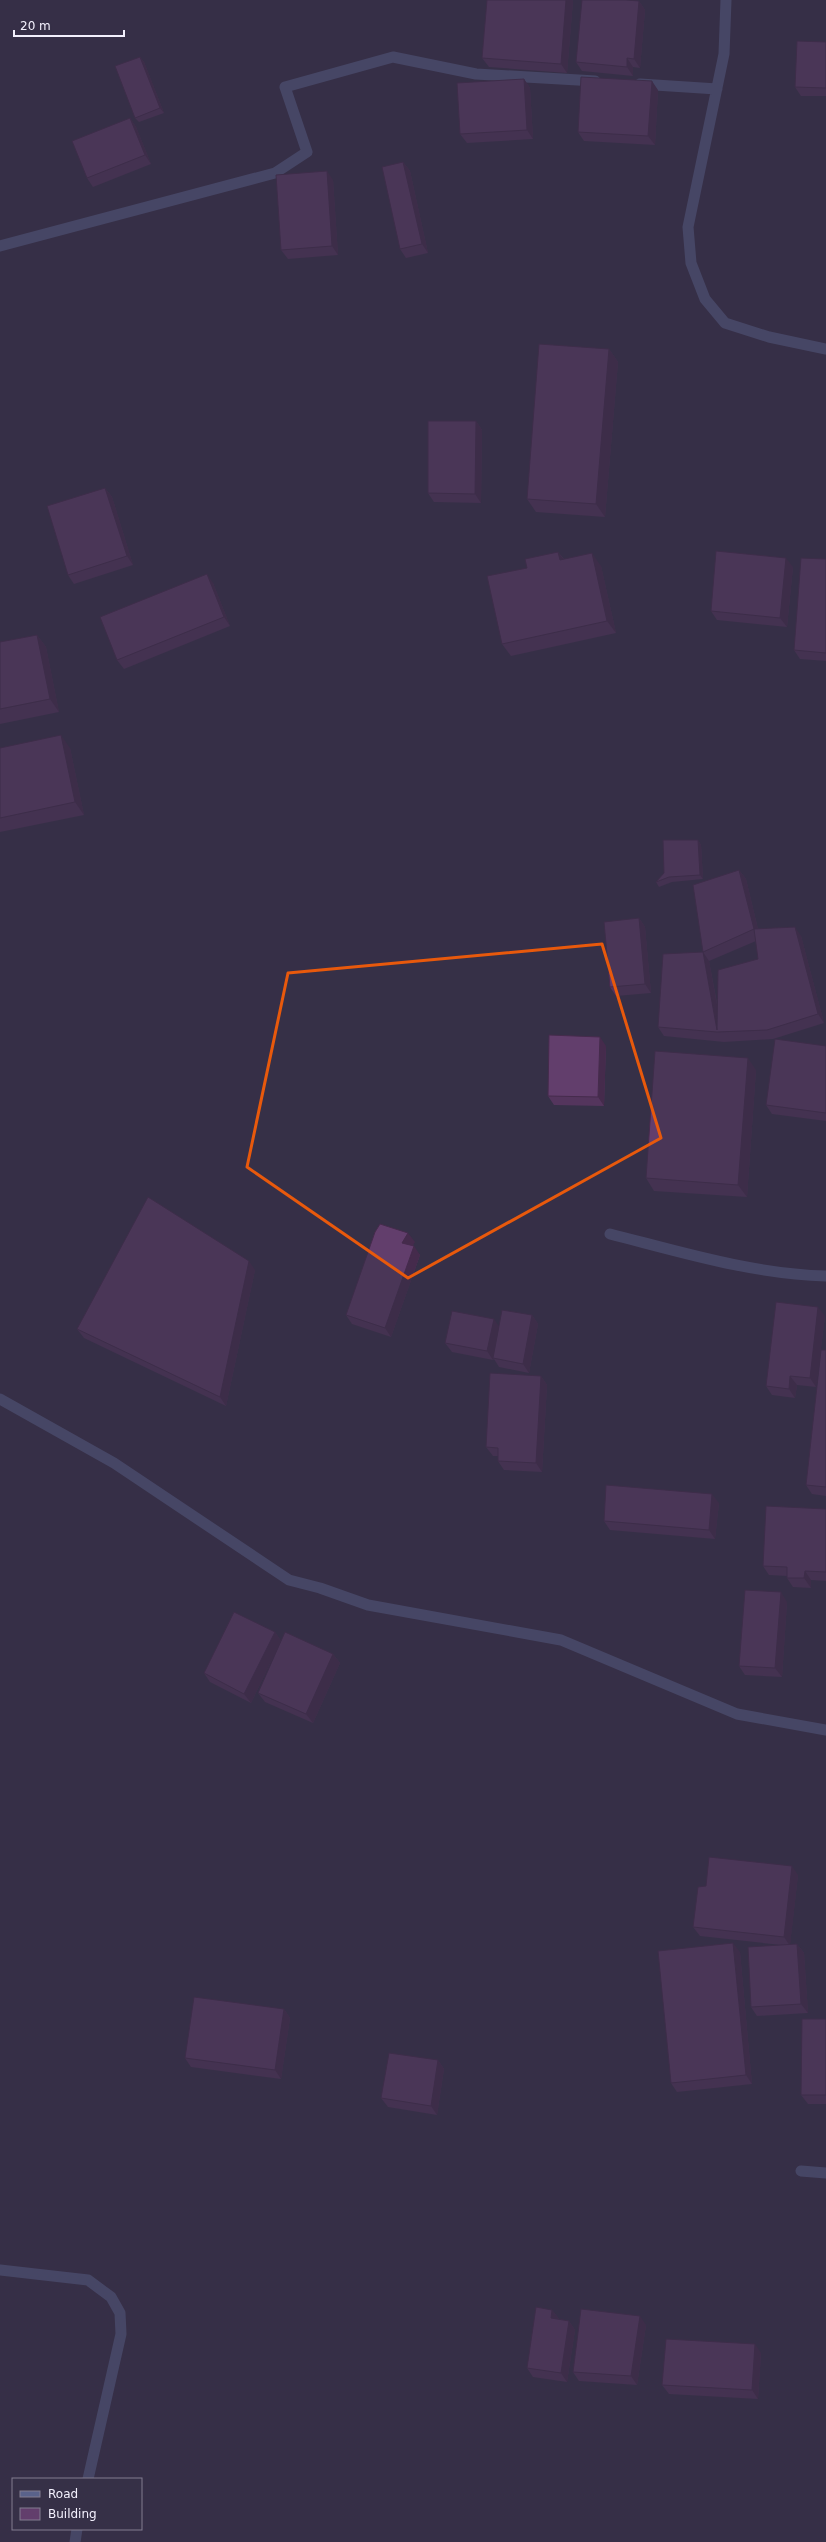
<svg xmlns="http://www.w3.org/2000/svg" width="826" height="2542" font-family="'DejaVu Sans',sans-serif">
	<rect width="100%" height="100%" fill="#363047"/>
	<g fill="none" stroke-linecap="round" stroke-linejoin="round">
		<!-- minor -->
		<path stroke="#5a628b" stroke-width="11" d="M726 0 724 54 688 227 691 263 705 299 725 323 769 337 826 349
			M640 84 717 89
			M0 246 275 173 307 152 285 87 393 57 476 74 595 81
			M610 1234C681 1252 752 1274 826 1276
			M0 1399 114 1463 289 1580 320 1588 368 1605 561 1640 737 1714 826 1730
			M801 2171 826 2173
			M0 2270 88 2280 111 2297 120 2313 121 2334 88 2479
			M75 2542 77 2529"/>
	</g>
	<!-- wall -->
	<path fill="#54355d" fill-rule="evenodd" d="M487 0H572L573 1 567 73 489 67 482 58Z
		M639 1 645 10 640 68 633 67V76L582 71 576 62Z
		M826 42V96H801L795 87Z
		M140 57 144 62 164 113 139 122 135 118Z
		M524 79 530 88 533 139 467 143 460 134Z
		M658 90 655 145 584 141 578 132Z
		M130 118 136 127 151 164 93 187 87 178Z
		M403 162 410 171 428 253 406 258 400 249Z
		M333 180 338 255 288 259 281 250Z
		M609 349 618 362 605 517 536 512 527 499Z
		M476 421 482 430 481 503 434 502 428 493Z
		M105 488 112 497 133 565 74 584 68 575Z
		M558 552 564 559 601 566 616 633 511 656 502 644 527 568Z
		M826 559V661L800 659 794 650Z
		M793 567 787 627 717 620 711 611Z
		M213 583 230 626 124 669 117 660Z
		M37 635 46 647 59 712 0 724V642Z
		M0 748H70L84 815 0 832Z
		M698 840 701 845 703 879 672 882 659 887 656 882Z
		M739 870 746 879 758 929 801 936 824 1023 773 1039 724 1042 664 1036 658 1027 703 952ZM756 941 758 959 718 1008 709 961Z
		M639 918 645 927 651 993 616 996 610 987Z
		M606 1046 604 1106 554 1105 548 1096Z
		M826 1046V1121L772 1114 766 1105Z
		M756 1070 747 1197 654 1191 646 1178Z
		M415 1242 412 1246 420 1255 391 1337 352 1324 346 1315Z
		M255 1270 226 1406 84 1338 77 1329Z
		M532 1315 538 1324 529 1373 499 1367 494 1359 493 1360 452 1352 445 1343 499 1326Z
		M825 1316 816 1387 797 1385 795 1398 772 1395 766 1386Z
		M826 1350V1496L812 1494 806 1485Z
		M541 1376 547 1385 542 1472 504 1470 498 1461V1456H493L486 1447Z
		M719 1503 715 1539 610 1530 604 1521Z
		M826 1509V1581L811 1580V1588L793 1587 787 1578V1576L769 1575 763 1566Z
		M787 1602 782 1677 745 1675 739 1666Z
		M275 1632 281 1641 251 1703 210 1682 204 1673Z
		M333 1654 340 1663 313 1723 265 1702 258 1693Z
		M798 1875 790 1944H797L804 1953 808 2013 757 2016 751 2007 781 1945 700 1936 693 1927Z
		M740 1952 752 2084 677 2092 671 2083Z
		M284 2009 290 2018 281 2079 191 2067 185 2058Z
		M826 2019V2104H808L801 2095Z
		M438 2060 444 2069 437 2115 388 2107 381 2098Z
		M552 2310 559 2319 569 2321 575 2330 567 2382 533 2377 527 2368Z
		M646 2325 637 2385 579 2381 573 2372Z
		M761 2353 758 2399 669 2394 662 2385Z"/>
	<!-- shaded-wall -->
	<path fill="#452b4c" d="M566 0H572L573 1 567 73 561 64Z
		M639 1 645 10 640 68 634 59Z
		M140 57 144 62 164 113 160 108Z
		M627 58 633 67V76L627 67Z
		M524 79 530 88 533 139 527 130Z
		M652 81 658 90 655 145 648 136Z
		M130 118 136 127 151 164 145 155Z
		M403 162 410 171 428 253 422 244Z
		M327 171 333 180 338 255 332 246Z
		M609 349 618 362 605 517 596 504Z
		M476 421 482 430 481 503 475 494Z
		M105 488 112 497 133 565 127 556Z
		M558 552 567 564 560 560Z
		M592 553 601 566 616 633 607 621Z
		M786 558 793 567 787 627 780 618Z
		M207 574 213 583 230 626 224 617Z
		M37 635 46 647 59 712 50 699Z
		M61 735 70 748 84 815 75 802Z
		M698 840 701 845 703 879 700 875Z
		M739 870 746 879 760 938 754 929Z
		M639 918 645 927 651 993 645 984Z
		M795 927 801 936 824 1023 818 1014Z
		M703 952 709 961 722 1032 717 1030Z
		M600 1037 606 1046 604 1106 598 1097Z
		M748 1058 756 1070 747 1197 738 1185Z
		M408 1233 415 1242 409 1252 402 1243Z
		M414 1246 420 1255 391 1337 385 1328Z
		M249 1261 255 1270 226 1406 220 1397Z
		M818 1307 825 1316 816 1387 810 1378Z
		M532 1315 538 1324 529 1373 523 1364Z
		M494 1319 500 1328 493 1360 487 1351Z
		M541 1376 547 1385 542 1472 536 1463Z
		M790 1376 797 1385 795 1398 789 1389Z
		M712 1494 719 1503 715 1539 709 1530Z
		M805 1571 811 1580V1588L804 1578Z
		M781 1592 787 1602 782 1677 775 1668Z
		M275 1632 281 1641 251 1703 244 1694Z
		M333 1654 340 1663 313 1723 306 1714Z
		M792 1866 798 1875 790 1946 784 1937Z
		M733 1943 740 1952 752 2084 746 2075Z
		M797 1944 804 1953 808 2013 801 2004Z
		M284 2009 290 2018 281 2079 275 2070Z
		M438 2060 444 2069 437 2115 431 2106Z
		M552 2310 559 2319 557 2327 551 2318Z
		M640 2316 646 2325 637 2385 631 2376Z
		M569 2321 575 2330 567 2382 561 2373Z
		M755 2344 761 2353 758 2399 752 2390Z"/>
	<!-- building -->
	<path fill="#623e6c" stroke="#452b4c" d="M487 0H566L561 64 482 58Z
		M582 0H626L639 1 634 59 627 58V67L576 62Z
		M797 41 826 42V88L795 87Z
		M140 57 160 108 135 118 115 66Z
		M581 77 652 81 648 136 578 132Z
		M524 79 527 130 460 134 457 83Z
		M130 118 145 155 87 178 72 141Z
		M403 162 422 244 400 249 382 167Z
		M327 171 332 246 281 250 276 175Z
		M539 344 609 349 596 504 527 499Z
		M428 421H476L475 494 428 493Z
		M105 488 127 556 68 575 47 506Z
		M716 551 786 558 780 618 711 611Z
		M558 552 560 560 592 553 607 621 502 644 487 576 527 568 525 559Z
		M801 558 826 559V653L794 650Z
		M207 574 224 617 117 660 100 617Z
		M37 635 50 699 0 709V642Z
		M61 735 75 802 0 818V748Z
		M663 840H698L700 875 669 877 656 882 664 873Z
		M739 870 754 929 703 952 693 885Z
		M639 918 645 984 610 987 604 922Z
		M795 927 818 1014 767 1030 717 1032 658 1027 663 954 703 952 717 1030 718 970 758 959 754 929Z
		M549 1035 600 1037 598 1097 548 1096Z
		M775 1039 826 1046V1113L766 1105Z
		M655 1051 748 1058 738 1185 646 1178Z
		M148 1197 249 1261 220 1397 77 1329Z
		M380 1224 408 1233 402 1243 414 1246 385 1328 346 1315 375 1232Z
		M776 1302 818 1307 810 1378 790 1376 789 1389 766 1386Z
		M502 1310 532 1315 523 1364 493 1358Z
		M452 1311 494 1319 487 1351 445 1343Z
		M821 1350H826V1487L806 1485Z
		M490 1373 541 1376 536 1463 498 1461V1448L486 1447Z
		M606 1485 712 1494 709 1530 604 1521Z
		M766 1506 826 1509V1572L805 1571 804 1578H787V1567L763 1566Z
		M745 1590 781 1592 775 1668 739 1666Z
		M234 1612 275 1632 244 1694 204 1673Z
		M285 1632 333 1654 306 1714 258 1693Z
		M709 1857 792 1866 784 1937 693 1927 698 1887 706 1886Z
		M733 1943 746 2075 671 2083 658 1951Z
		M797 1944 801 2004 751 2007 748 1947Z
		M194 1997 284 2009 275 2070 185 2058Z
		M802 2019H826V2095H801Z
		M389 2053 438 2060 431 2106 381 2098Z
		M536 2307 552 2310 551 2318 569 2321 561 2373 527 2368Z
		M581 2309 640 2316 631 2376 573 2372Z
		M666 2339 755 2344 752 2390 662 2385Z"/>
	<!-- marked area -->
	<path d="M0 0H826V2542H0ZM602 944 661 1138 408 1278 247 1167 288 973Z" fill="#363047" fill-opacity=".55" fill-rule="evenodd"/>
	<path fill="none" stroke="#e8590c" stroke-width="3" stroke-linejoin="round" d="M602 944 661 1138 408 1278 247 1167 288 973Z"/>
	<!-- legend -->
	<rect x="12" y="2478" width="130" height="52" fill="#363047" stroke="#827d90"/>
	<rect x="20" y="2491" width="20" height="6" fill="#5a628b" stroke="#827d90"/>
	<text x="48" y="2498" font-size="12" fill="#f3f0fd">Road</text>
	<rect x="20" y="2508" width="20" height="12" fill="#623e6c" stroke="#827d90"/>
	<text x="48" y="2518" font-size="12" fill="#f3f0fd">Building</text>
	<!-- scale -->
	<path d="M14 30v6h110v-6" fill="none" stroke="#f3f0fd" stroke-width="2"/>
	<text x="20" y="30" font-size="12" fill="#f3f0fd" stroke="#363047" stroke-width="3" paint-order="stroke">20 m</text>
</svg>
